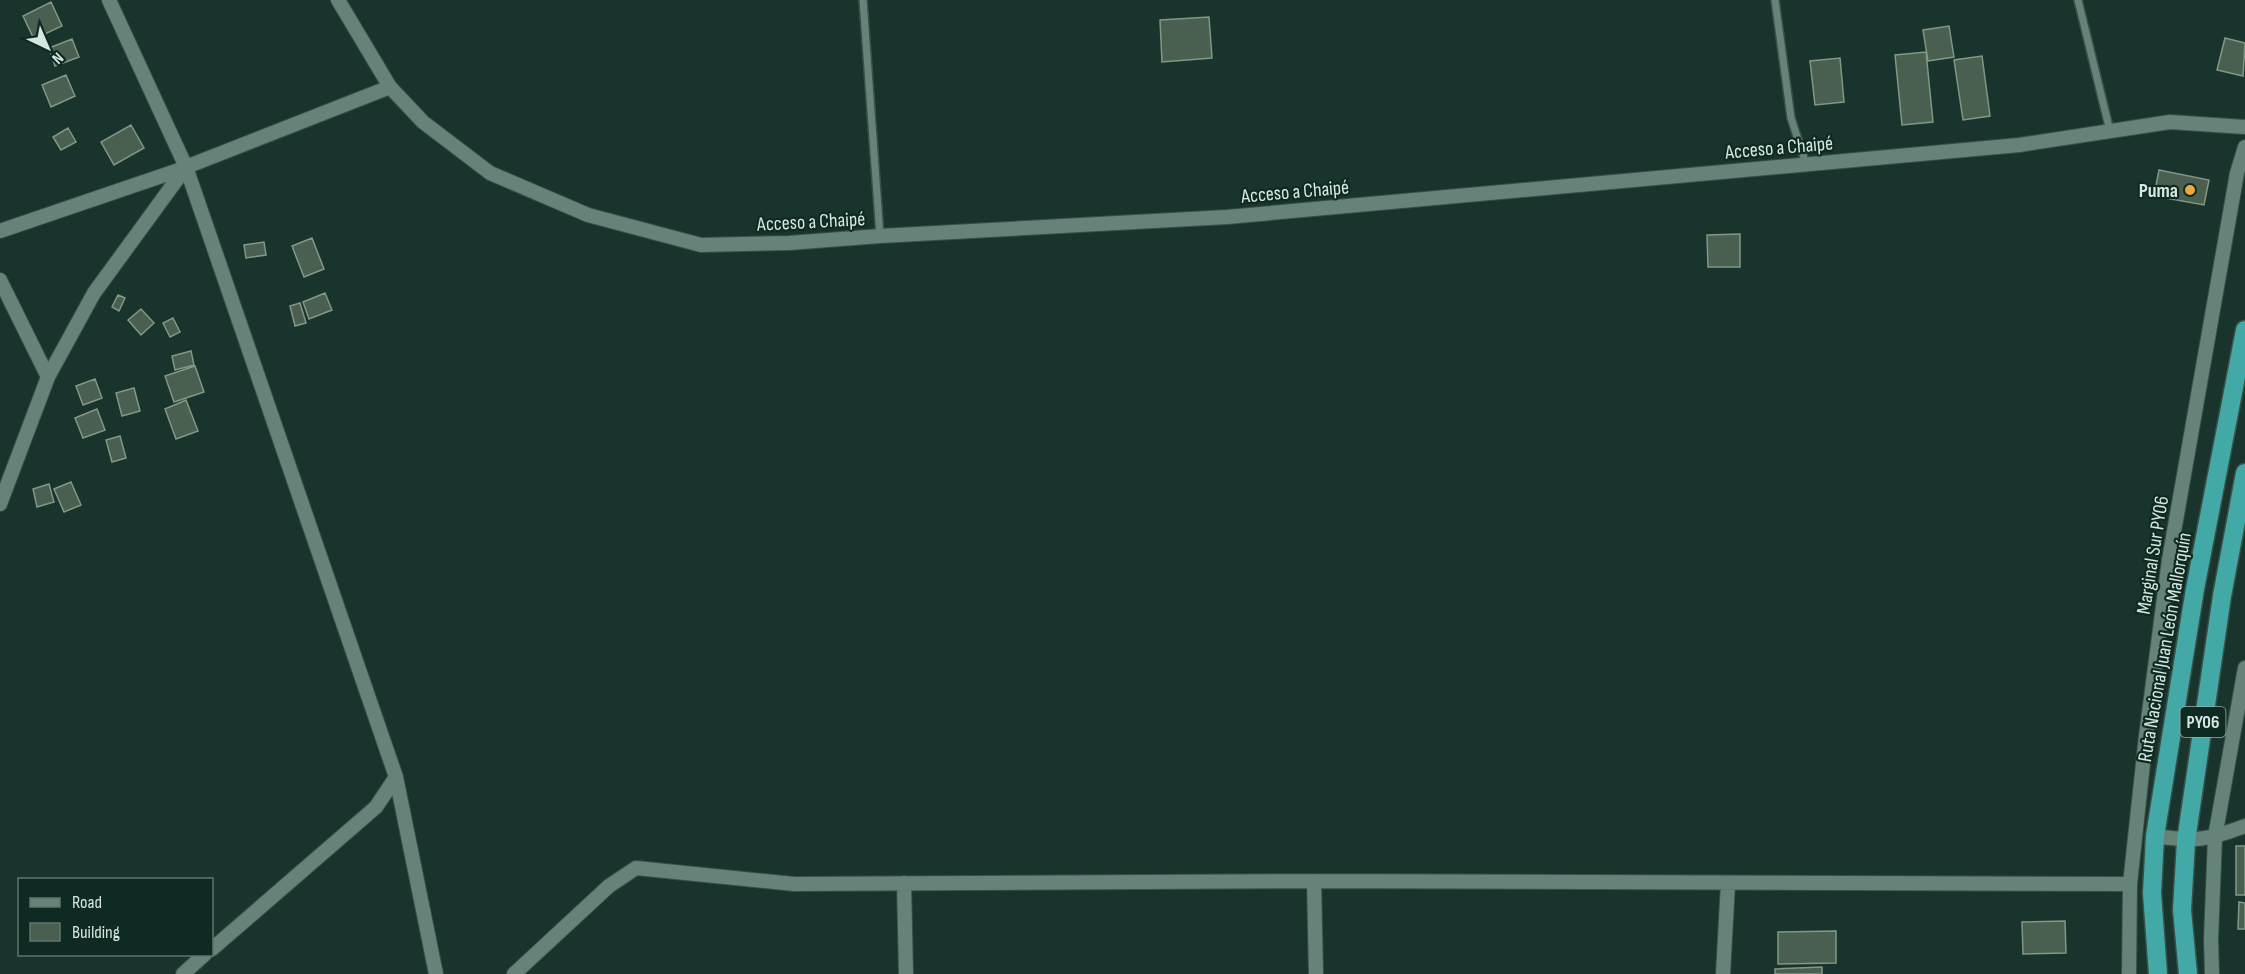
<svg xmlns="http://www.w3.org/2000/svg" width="2245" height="974" font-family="'Sofia Sans Condensed',sans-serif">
	<rect width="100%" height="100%" fill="#19342c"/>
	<!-- building -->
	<path fill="#4a5f4f" stroke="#819886" stroke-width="1.5" d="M51 2 62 26 34 39 23 16Z
		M1209 17 1212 58 1162 62 1160 20Z
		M1949 26 1954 57 1928 61 1923 30Z
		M2225 38 2245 43 2243 76 2217 70Z
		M72 39 79 57 55 66 49 48Z
		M1926 52 1933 122 1902 125 1895 55Z
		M1982 56 1990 116 1963 120 1954 60Z
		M1840 58 1844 102 1815 105 1810 61Z
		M66 75 75 96 51 107 42 85Z
		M131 125 144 148 114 165 101 142Z
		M68 128 76 142 61 150 53 137Z
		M2159 170 2209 180 2204 205 2154 196Z
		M1740 234V267H1708L1707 235Z
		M312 238 324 269 304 277 292 246Z
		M264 242 266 255 246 258 244 245Z
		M325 293 332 310 309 319 303 302Z
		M118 295 125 298 119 311 112 307Z
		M300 303 306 323 295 326 290 306Z
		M141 309 154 323 141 335 128 320Z
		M173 318 180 332 170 337 163 323Z
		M191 351 194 365 175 370 172 356Z
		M195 366 204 392 174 402 165 376Z
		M95 379 102 398 83 405 76 386Z
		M134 388 140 411 122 416 116 393Z
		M186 400 198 431 176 439 165 409Z
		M97 409 105 430 83 438 75 418Z
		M120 436 126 458 112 462 106 440Z
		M71 482 81 505 64 512 54 489Z
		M49 484 54 502 37 507 33 489Z
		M2236 846H2245V895H2236Z
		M2239 902 2245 903V929H2238Z
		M2065 921 2066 953 2023 954 2022 922Z
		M1836 931V963L1778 964V932Z
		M1822 967V974H1775V969Z"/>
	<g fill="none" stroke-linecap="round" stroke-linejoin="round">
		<defs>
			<path id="lane" d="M863 0 880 236
				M1775 0 1791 118 1806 164
				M2078 0 2110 131"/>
			<path id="street" d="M109 0 186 167 396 777 436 974
				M338 0 390 87 423 122 490 173 588 215 701 245 789 243 880 236 1227 217 2019 145 2170 122 2245 127
				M0 231 185 168
				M0 280 48 377
				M0 504 48 377 94 293 186 167 390 87
				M2155 836C2195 842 2208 840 2245 826
				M1314 881 1316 974
				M904 883 906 974
				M212 949 376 807 396 777
				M183 974 205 954
				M514 974 609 886 636 868 794 884 1314 881 2130 884
				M1723 974 1728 883
				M2129 974 2130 884 2146 736 2169 560 2237 173 2245 147
				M2212 974 2211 939 2215 837 2245 668"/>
			<path id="highway" d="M2158 974 2152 893 2155 836 2195 589 2245 330
				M2188 974 2182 910 2186 841 2222 596 2245 473"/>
		</defs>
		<!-- lane casing -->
		<use href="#lane" stroke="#395049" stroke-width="10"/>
		<!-- street casing -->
		<use href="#street" stroke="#395049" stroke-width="16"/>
		<!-- highway casing -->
		<use href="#highway" stroke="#395049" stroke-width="21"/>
		<!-- lane -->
		<use href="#lane" stroke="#668379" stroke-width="7"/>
		<!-- street -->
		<use href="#street" stroke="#668379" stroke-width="14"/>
		<!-- highway -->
		<use href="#highway" stroke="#43a9a6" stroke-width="18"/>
	</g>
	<!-- markers -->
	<circle fill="#f0a73e" stroke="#0f2a22" stroke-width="2" cx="2190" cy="190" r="6"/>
	<g text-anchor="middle" stroke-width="4.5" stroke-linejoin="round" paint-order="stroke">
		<!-- shield labels -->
		<rect fill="#0f2a22" stroke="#9aaea7" stroke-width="1.5" x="2180.5" y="707" width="45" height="30" rx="4.5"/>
		<g font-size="18" font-weight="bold" fill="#d6e6e0">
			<text x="2203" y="728">PY06</text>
		</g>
		<!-- street labels -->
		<g font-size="20" fill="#d6e6e0" stroke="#0f2a22">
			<text transform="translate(1779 147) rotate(-5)" y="7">Acceso a Chaipé</text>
			<text transform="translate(1295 191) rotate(-5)" y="7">Acceso a Chaipé</text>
			<text transform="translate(811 221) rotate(-3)" y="7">Acceso a Chaipé</text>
			<text transform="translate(2152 555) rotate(-81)" y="7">Marginal Sur PY06</text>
			<text transform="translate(2164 647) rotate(-80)" y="7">Ruta Nacional Juan León Mallorquín</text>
		</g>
		<!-- poi labels -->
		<g font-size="20" font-weight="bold" fill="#d6e6e0" stroke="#0f2a22" text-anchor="end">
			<text x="2178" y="197">Puma</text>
		</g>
	</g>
	<!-- legend -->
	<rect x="18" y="878" width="195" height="78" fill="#0f2a22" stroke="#5f756e" stroke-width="1.5"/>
	<rect x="30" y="898" width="30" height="9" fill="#668379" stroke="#5f756e" stroke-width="1.5"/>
	<text x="72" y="908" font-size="18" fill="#d6e6e0">Road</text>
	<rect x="30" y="923" width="30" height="18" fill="#4a5f4f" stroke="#5f756e" stroke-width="1.5"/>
	<text x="72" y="938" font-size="18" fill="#d6e6e0">Building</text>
	<!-- north arrow -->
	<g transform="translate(48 48) rotate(136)" stroke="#0f2a22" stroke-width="4.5" paint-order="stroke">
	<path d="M0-4.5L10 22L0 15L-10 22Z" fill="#d6e6e0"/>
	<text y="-9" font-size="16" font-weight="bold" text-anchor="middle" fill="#d6e6e0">N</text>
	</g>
</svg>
